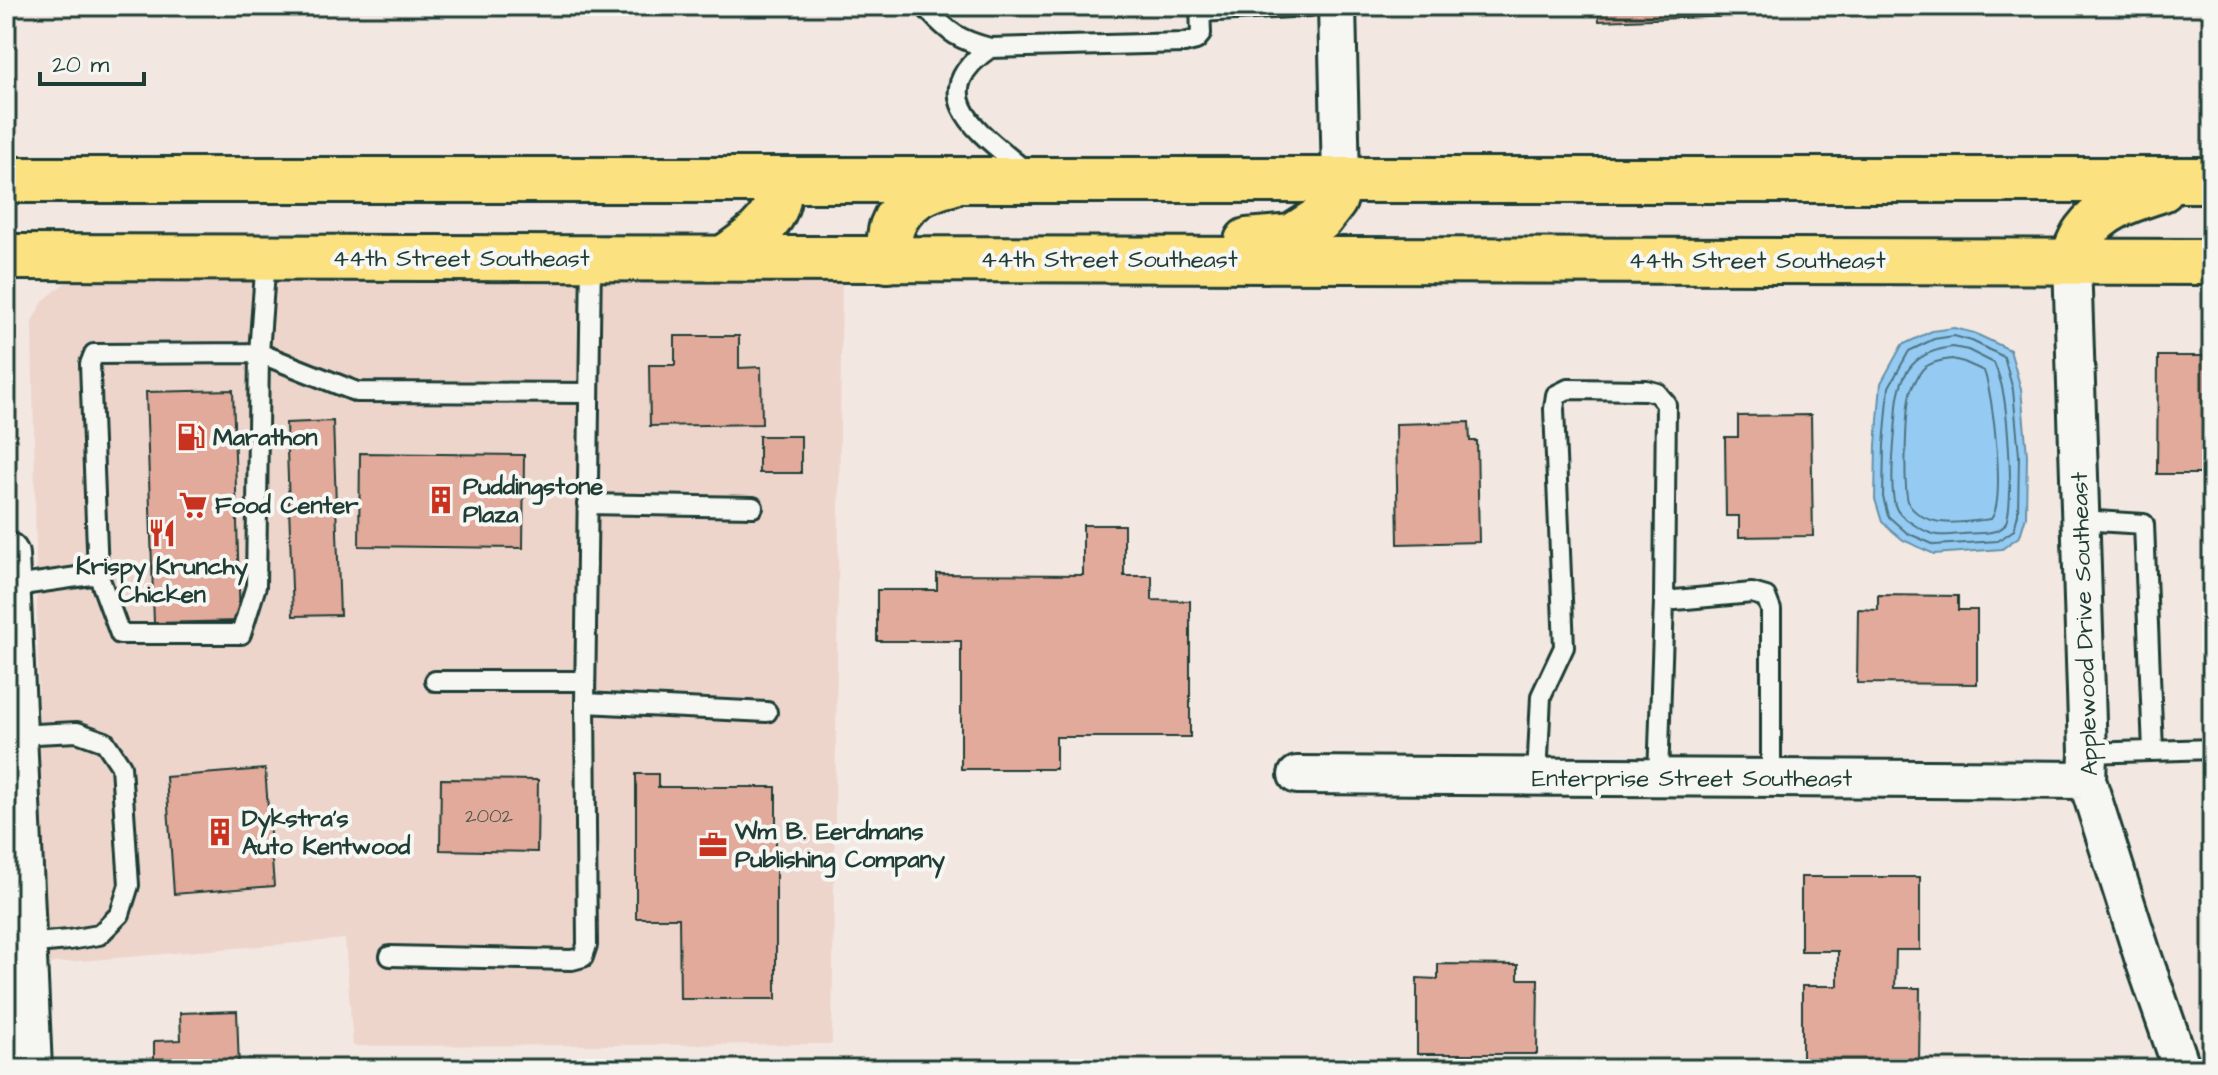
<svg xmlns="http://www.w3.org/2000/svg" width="2218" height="1075" font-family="'Architects Daughter',sans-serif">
	<rect width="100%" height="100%" fill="#f2e7e1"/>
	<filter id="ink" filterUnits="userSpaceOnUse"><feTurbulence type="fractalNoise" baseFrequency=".0125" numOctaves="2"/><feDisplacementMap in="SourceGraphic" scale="16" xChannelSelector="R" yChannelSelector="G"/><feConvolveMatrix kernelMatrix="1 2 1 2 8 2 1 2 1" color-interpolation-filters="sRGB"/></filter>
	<g filter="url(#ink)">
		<!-- built -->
		<path fill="#edd5cc" d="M842 276 832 1044 353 1046 345 939 43 964 32 321 44 300 65 283 85 278Z"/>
		<!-- water -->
		<path fill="#95caf3" stroke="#6692a7" stroke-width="2" d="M1954 328 1974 333 2010 350 2021 389 2027 455 2026 516 2020 536 2002 549 1934 554 1903 540 1882 522 1875 499 1876 445 1881 383 1902 345 1932 331Z"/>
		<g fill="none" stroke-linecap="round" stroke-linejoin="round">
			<!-- shore -->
			<path stroke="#4e7580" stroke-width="2" d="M1954 336 1972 341 2004 357 2013 390 2019 455 2018 514 2014 530 1998 541 1935 545 1907 533 1888 516 1883 497 1884 445 1889 387 1909 351 1934 339Z
				M1953 347 1968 350 1994 363C1998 372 2001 382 2003 392 2007 413 2016 511 2004 526 1996 535 1974 533 1963 534 1955 534 1946 536 1938 535 1927 534 1902 519 1897 510 1887 492 1896 428 1897 406 1900 370 1917 351 1953 347Z
				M1952 359 1964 362 1984 371C1993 394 2006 502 1991 519 1965 522 1929 530 1910 506 1902 496 1906 404 1911 390 1914 384 1919 373 1923 369 1930 362 1943 360 1952 359Z"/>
		</g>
		<!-- building -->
		<path fill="#e2aa9b" stroke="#1f3d34" stroke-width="2" d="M1598 6H1733V16L1599 21Z
			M675 336H739V368L761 367 762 424 650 426 649 365H675Z
			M2158 356H2212V474H2157Z
			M233 390 240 621 154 623 146 392Z
			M1811 415 1813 536 1739 537V516H1726L1725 437H1738V416Z
			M333 421 340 615 293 616 286 423Z
			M1469 422 1470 441H1477L1479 542 1398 544 1396 424Z
			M759 436H801V473H759Z
			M360 453 524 455 523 548 359 546Z
			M1083 525H1124V576H1152V600L1190 601V737H1056V769H961V641H877V590H937V574L1083 575Z
			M1878 595 1958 596V610H1977V684L1857 683 1858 609 1878 610Z
			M265 769 274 886 174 894 166 777Z
			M636 774H658V787H776V999H680L679 918H636Z
			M441 779 538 780 537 852 440 850Z
			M1801 877H1920V950H1896L1895 988H1920L1919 1065H1802V986H1838V951H1801Z
			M1438 964 1518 965V979H1538L1537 1054H1417V978L1438 979Z
			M237 1011 239 1069H154V1041L181 1040 180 1013Z"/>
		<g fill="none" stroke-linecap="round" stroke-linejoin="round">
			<defs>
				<path id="service" d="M927 6 928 10C949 33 959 40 990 48L1184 43 1196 40 1201 34 1200 6
					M1200 12 1310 6
					M990 48C918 98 987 137 1029 174
					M591 258 585 703 767 712
					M587 504 753 507
					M2080 520 2144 524 2153 751
					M98 574 120 634H241L256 586 259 353 266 258
					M8 587 98 574 90 364 94 354 259 353 357 392 589 393
					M1664 601 1752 593 1766 597 1771 610V778
					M435 681H585
					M15 735 77 732 105 742 121 766 129 885 120 914 99 935 69 940 24 944
					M2088 753 2212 749
					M1537 777 1541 696 1564 647 1554 409 1556 395 1568 389 1646 390 1657 393 1666 404 1664 601 1658 778
					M390 956 572 960 583 957 587 945 585 703"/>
				<path id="minor" d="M1337 6 1341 180
					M2072 261 2088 753 2087 780 2143 957 2182 1069
					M1297 775 2087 780"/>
				<path id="tertiary" d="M6 555 29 1069"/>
				<path id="primary" d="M6 180H2212
					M1247 241 1292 237 1320 219 1334 201 1341 180
					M6 257 2212 262
					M723 259C743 246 774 224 778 199 779 193 778 186 778 180
					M888 260C889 250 889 237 892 227 902 200 926 189 951 183
					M2072 261C2076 251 2079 240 2085 232 2104 206 2133 199 2162 189"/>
			</defs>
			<!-- service casing -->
			<use href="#service" stroke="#1f3d34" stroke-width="24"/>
			<!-- minor casing -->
			<use href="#minor" stroke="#1f3d34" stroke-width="42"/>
			<!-- tertiary casing -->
			<use href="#tertiary" stroke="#1f3d34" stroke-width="50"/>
			<!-- primary casing -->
			<use href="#primary" stroke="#1f3d34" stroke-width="50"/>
			<!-- service -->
			<use href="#service" stroke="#f6f6f2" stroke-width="18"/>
			<!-- minor -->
			<use href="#minor" stroke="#f6f6f2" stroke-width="36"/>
			<!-- tertiary -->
			<use href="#tertiary" stroke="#f6f6f2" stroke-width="44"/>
			<!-- primary -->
			<use href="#primary" stroke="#fbe180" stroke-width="44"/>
		</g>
	</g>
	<!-- icons -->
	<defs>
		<symbol id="fuel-bare" viewBox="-9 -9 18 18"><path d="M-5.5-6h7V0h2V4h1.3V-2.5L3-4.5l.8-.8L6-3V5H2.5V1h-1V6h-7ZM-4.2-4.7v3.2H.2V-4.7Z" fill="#c8321e" stroke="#f6f6f2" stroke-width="2.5" paint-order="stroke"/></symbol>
		<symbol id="building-bare" viewBox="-9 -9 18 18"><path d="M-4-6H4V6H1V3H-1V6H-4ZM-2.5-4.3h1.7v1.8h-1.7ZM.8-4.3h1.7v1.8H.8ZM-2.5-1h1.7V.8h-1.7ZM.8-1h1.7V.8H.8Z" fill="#c8321e" stroke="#f6f6f2" stroke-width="2.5" paint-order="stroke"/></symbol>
		<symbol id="supermarket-bare" viewBox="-9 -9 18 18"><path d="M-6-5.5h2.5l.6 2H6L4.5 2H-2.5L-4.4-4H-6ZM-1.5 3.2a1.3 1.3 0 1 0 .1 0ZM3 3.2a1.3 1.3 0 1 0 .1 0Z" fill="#c8321e" stroke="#f6f6f2" stroke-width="2.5" paint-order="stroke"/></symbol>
		<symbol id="restaurant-bare" viewBox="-9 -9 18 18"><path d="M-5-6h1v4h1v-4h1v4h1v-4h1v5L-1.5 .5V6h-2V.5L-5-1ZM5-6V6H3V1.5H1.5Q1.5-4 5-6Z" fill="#c8321e" stroke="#f6f6f2" stroke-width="2.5" paint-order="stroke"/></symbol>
		<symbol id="office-bare" viewBox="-9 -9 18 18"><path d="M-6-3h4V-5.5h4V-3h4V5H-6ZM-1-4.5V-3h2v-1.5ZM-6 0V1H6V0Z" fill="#c8321e" stroke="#f6f6f2" stroke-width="2.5" paint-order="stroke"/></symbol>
	</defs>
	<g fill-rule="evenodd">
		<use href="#fuel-bare" x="171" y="417" width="40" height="40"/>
		<use href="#building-bare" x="421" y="480" width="40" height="40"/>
		<use href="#supermarket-bare" x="173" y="485" width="40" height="40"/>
		<use href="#restaurant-bare" x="142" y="513" width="40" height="40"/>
		<use href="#building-bare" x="200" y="812" width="40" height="40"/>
		<use href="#office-bare" x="693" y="825" width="40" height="40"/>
	</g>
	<g text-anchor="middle" stroke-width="8" stroke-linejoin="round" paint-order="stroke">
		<!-- number labels -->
		<g font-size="20" fill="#50584e">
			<text x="489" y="822">2002</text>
		</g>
		<!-- street labels -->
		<g font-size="24" fill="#1f3d34" stroke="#f6f6f2">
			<text x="461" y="266">44th Street Southeast</text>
			<text x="1109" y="267">44th Street Southeast</text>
			<text x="1757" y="268">44th Street Southeast</text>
			<text transform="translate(2084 624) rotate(-92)" y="8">Applewood Drive Southeast</text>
			<text x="1692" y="786">Enterprise Street Southeast</text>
		</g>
		<!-- poi labels -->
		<g font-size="24" font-weight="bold" fill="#1f3d34" stroke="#f6f6f2" text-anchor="start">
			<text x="213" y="445">Marathon</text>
			<text x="463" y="494">Puddingstone<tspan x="463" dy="28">Plaza</tspan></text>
			<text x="215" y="513">Food Center</text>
			<text x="162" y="574" text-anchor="middle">Krispy Krunchy<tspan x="162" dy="28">Chicken</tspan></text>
			<text x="242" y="826">Dykstra's<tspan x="242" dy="28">Auto Kentwood</tspan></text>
			<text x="735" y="839">Wm B. Eerdmans<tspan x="735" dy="28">Publishing Company</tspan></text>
		</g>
	</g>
	<!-- margin -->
	<rect width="2218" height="1075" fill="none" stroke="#f6f6f2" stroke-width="32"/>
	<rect x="16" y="16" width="2186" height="1043" fill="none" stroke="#1f3d34" stroke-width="3" filter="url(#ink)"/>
	<!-- scale -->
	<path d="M40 72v12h104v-12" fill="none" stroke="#1f3d34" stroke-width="4"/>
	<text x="52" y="72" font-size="24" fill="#1f3d34" stroke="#f6f6f2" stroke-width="6" paint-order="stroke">20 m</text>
</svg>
